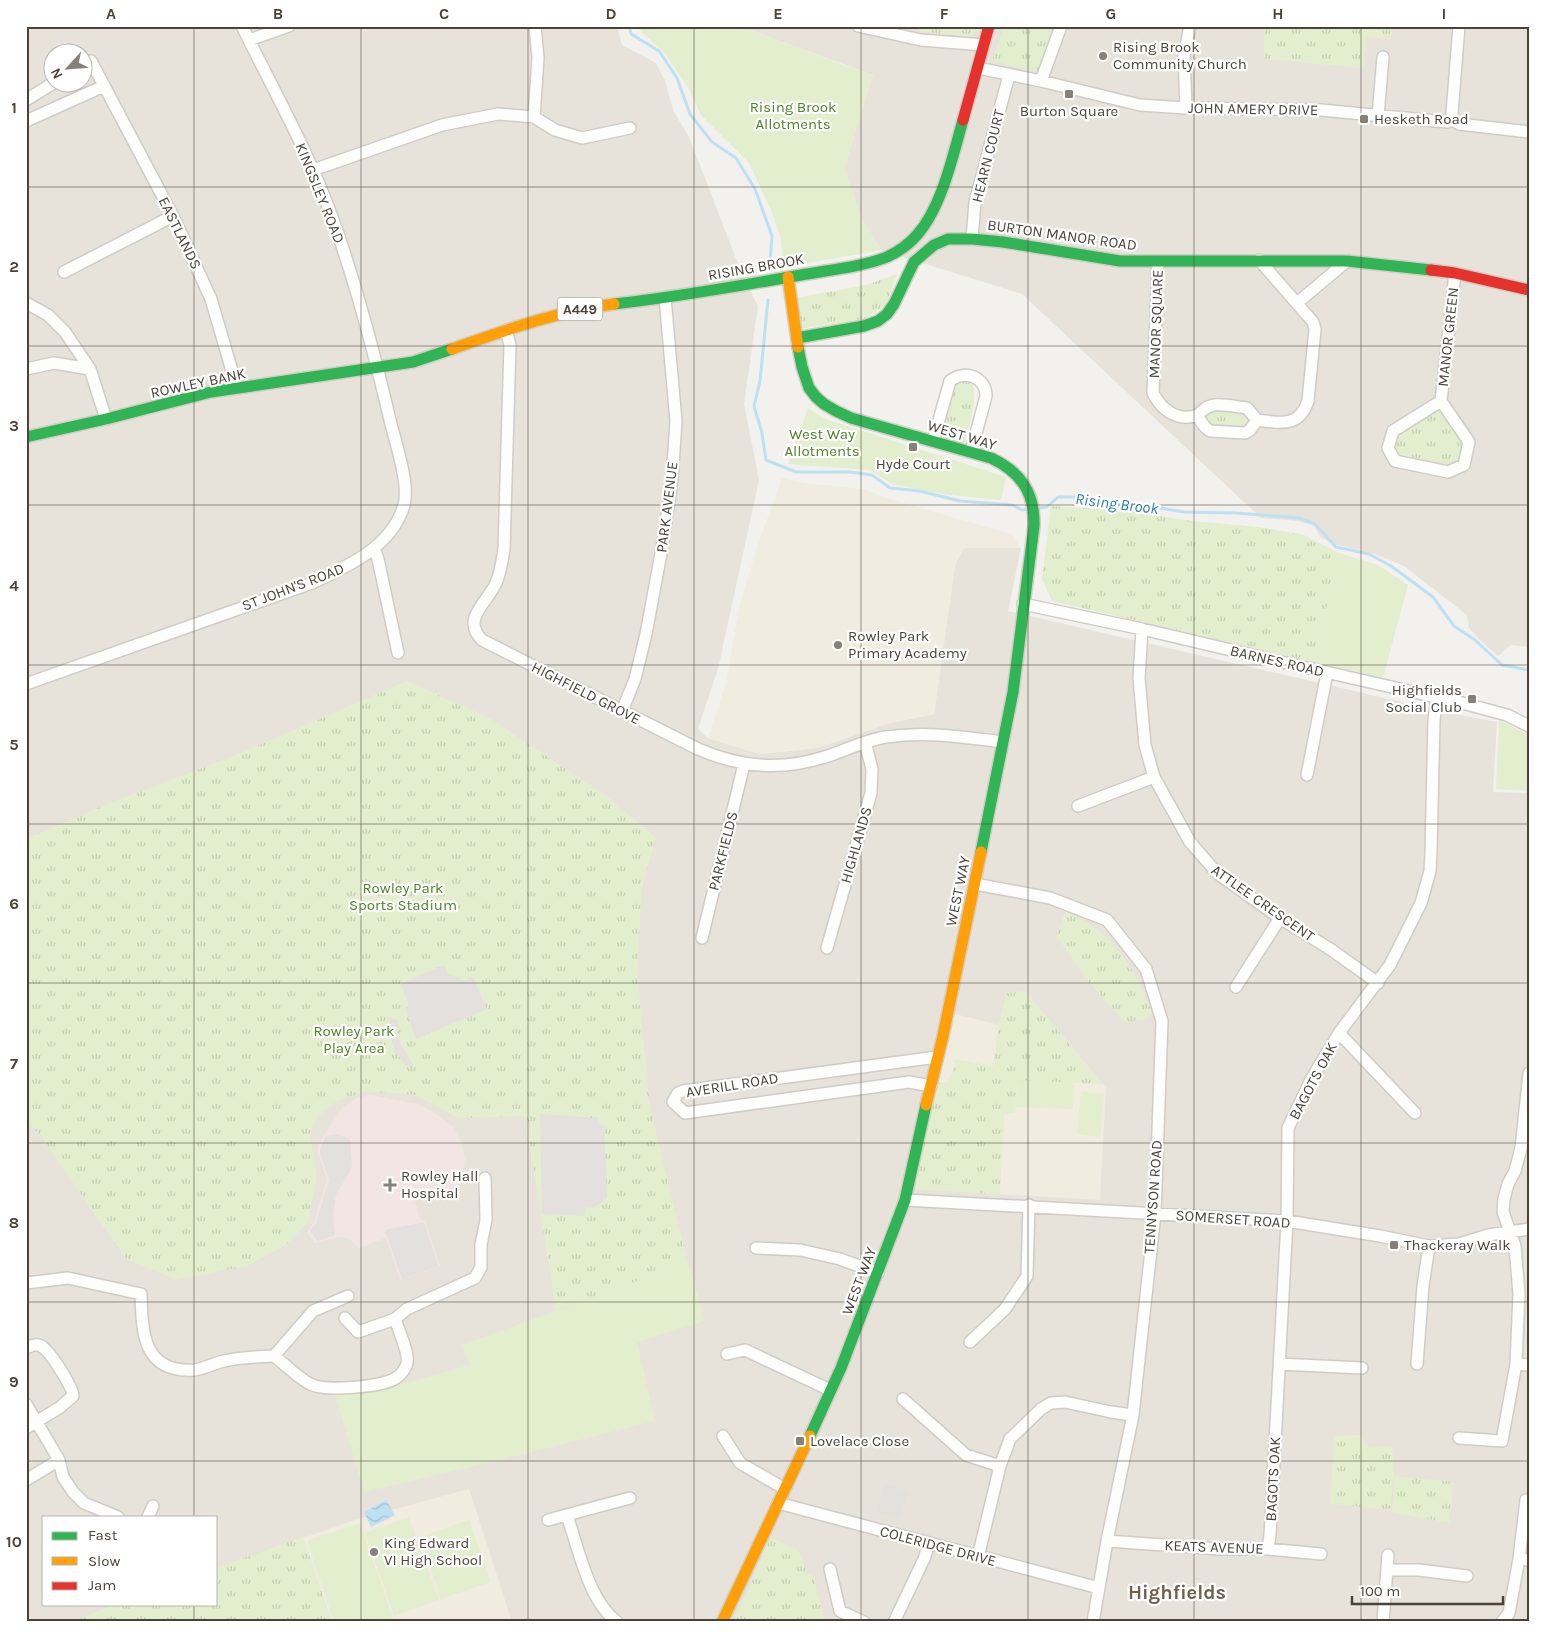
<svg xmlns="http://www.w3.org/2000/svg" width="1555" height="1648" font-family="Karla,sans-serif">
	<defs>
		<pattern id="park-tufts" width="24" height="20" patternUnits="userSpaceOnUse" patternTransform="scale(1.25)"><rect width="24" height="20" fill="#e2eece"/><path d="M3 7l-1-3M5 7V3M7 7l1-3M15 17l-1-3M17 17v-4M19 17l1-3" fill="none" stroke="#c3cdb2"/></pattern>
		<pattern id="water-waves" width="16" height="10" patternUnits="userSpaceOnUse" patternTransform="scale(1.25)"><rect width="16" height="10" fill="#bde0f3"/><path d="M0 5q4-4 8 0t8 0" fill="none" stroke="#a4c1d1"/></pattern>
	</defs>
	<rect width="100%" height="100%" fill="#f3f1ee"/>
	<!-- residential -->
	<path fill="#e7e3db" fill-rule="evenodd" d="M26 26H617L622 45 656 63 665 81 674 112 689 137 742 274 758 306 744 404 759 480 718 669 698 729 708 738 760 754 817 748 890 723 934 714 955 565 964 548H1021L1008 611 1445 712 1497 722 1493 792 1529 793V1622H26ZM52 52H82V82H52ZM44 1517H216V1604H44Z
		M739 26H1529V647L1511 645 1498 656 1482 642 1469 628 1467 615 1404 566 1375 554 1334 544 1321 538 1314 526 1297 521 1261 518 1022 294 881 250 862 220 844 168 873 75Z"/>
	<!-- education -->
	<path fill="#f1ece0" d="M782 478 805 483 863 489 884 497 1011 534 1021 548H964L955 565 934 714 890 723 817 748 760 754 708 738 726 683 739 608 757 547Z
		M1025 991 1106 1088 1100 1200 913 1189 951 1013 999 1025 1007 993Z
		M469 1489 512 1622H72L116 1604H216V1568L358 1519Z"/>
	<!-- medical -->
	<path fill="#f2e5e3" d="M370 1095 418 1104 438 1115 453 1127 462 1144 465 1159 461 1183 439 1193H426L412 1189 420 1219 425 1221 440 1266 400 1280 386 1238 359 1248 348 1238 340 1237 315 1243 307 1233 314 1222 327 1179 318 1153 319 1143 341 1109 356 1098Z"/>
	<!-- green -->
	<path fill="#e2eece" d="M635 26H739L841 64 873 75 844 168 862 220 881 250 814 262 783 265 781 239 771 210 749 163 701 115 690 91 665 53Z
		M808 408 822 418 1006 477 1001 500 949 495 892 484 870 470 788 464Z
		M1339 553 1378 565 1408 585 1383 678 1314 662Z
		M1499 720 1529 735V791L1496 789Z
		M1017 1080 1074 1082 1073 1109 1016 1107Z
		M1081 1091 1104 1094 1100 1137 1077 1134Z
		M688 1263 705 1321 637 1342 655 1421 484 1464 364 1492 334 1391 400 1385 470 1365 462 1345Z
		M409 1517 439 1600 394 1616 365 1533Z
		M469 1520 491 1582 441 1599 420 1537Z
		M360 1523 393 1619 386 1622H334L307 1541Z"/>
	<!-- park -->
	<path fill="url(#park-tufts)" d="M919 26H976L973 37 918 31Z
		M1004 26H1047L1053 35 1042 70 1038 72 992 61Z
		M1246 26H1393L1391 39 1367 37 1364 68 1264 59V29Z
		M897 274 886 305 864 319 800 329 795 298 866 285Z
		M956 380 968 381 973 384C977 405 969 426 963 446L940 438Z
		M1437 407 1442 411 1462 439 1459 458 1448 463 1398 455 1395 446 1398 434Z
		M1217 410 1242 413 1248 420 1245 428 1214 427 1204 418 1207 412Z
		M1051 506 1128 511 1192 521 1259 527 1304 535 1339 553 1314 662 1052 601 1042 579Z
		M407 681 491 719 609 798 656 838 642 887 637 971 650 1108 688 1263 556 1310 525 1116 458 1118 416 1095 394 1093 364 1092 337 1101 317 1117 310 1135 317 1177 308 1222 286 1245 247 1266 177 1280 128 1260 112 1239 39 1134 26 1121V839L100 807 246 751Z
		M1065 911C1073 915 1082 919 1089 924 1121 944 1139 979 1152 1013L1147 1019 1125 1023 1087 980 1057 937Z
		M1025 991 1102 1084 1017 1080 1015 1113 1004 1114 1000 1194 913 1189 936 1083 947 1082 955 1067 954 1059 993 1066 999 1025 1007 993Z
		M1362 1435 1366 1446H1392L1394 1472 1390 1510 1330 1504 1334 1436Z
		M1395 1476 1454 1482 1449 1523 1392 1512Z
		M303 1537 332 1622H72L116 1604H216V1568Z
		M771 1537 798 1550 807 1573 812 1574 826 1622H733Z"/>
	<!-- parking -->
	<path fill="#e3e0dd" d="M444 965 448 974 466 981 473 977 487 1009 416 1039 408 1018 406 1007 409 1005 401 984Z
		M390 1018 398 1020 397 1035 401 1044 413 1065 406 1066 394 1050 389 1031Z
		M540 1114 598 1118V1124L604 1125 607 1198 593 1208 585 1207 584 1216 542 1214Z
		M337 1134 350 1139 352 1165 349 1174 336 1194 333 1215 335 1235 317 1241 310 1230 316 1224 329 1179 320 1153V1149L326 1136Z
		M424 1222 438 1266 402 1279 385 1230Z
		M885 1484 908 1492 899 1520 876 1512Z"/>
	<!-- water -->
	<path fill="url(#water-waves)" d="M386 1500 395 1515 371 1527 364 1512Z"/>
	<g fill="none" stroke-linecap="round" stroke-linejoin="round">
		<!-- stream -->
		<path stroke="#bde0f3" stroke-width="3" d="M629 26 631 34 659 51 677 78 690 114 712 142 736 158 755 189 772 236 770 263
			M768 300 760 381 754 406 762 433 766 460 796 472H850L872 475 890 488 920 491 960 501 1012 505 1022 510 1029 509
			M1038 508 1047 507 1058 497H1089L1110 506 1130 503 1184 512 1236 513 1299 518 1315 524 1336 547 1369 554 1391 566 1433 597 1454 626 1475 640 1502 665 1529 670"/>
		<defs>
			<path id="street" d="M858 26 921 40 984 45
				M249 40 289 26
				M82 66 91 61 173 216 211 299 237 388
				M978 68 1041 81 1140 105 1186 108 1321 110 1447 122 1453 120 1459 124 1529 132
				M1041 81 1061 26
				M26 100 55 82
				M1186 108 1184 56 1190 26
				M1378 116 1383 57
				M534 117 538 58 535 26
				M1453 120 1452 113 1459 26
				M26 121 104 86
				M313 170 442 125 498 114 534 117 555 130 582 138 630 128
				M972 239 975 202 1009 75
				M1158 262 1153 393C1161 409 1176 421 1195 416 1203 413 1203 406 1215 405 1225 404 1237 407 1247 408L1257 420C1280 423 1299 428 1308 401L1315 329 1313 322 1259 260
				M64 272 173 216
				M26 303 48 315 65 332 90 369 106 419
				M1297 303 1347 261
				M506 330 510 345 504 549C502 560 501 572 496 583 487 603 461 619 482 640L698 749C742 768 782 771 828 756 847 750 865 740 886 737 928 731 962 737 1003 742
				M26 369 54 363 90 369
				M1441 401 1393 431 1388 448 1395 461 1448 472 1464 465 1469 442 1441 401 1455 273
				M1197 416 1205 427 1210 431 1245 433 1250 430 1257 420
				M933 441 950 381C965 369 986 377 986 396L971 452
				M374 549 378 559 398 653
				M1023 604 1142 629 1273 660 1462 703 1507 715 1529 726
				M1142 629 1139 678 1145 745 1154 777 1190 842 1217 873 1280 918 1330 949 1378 983
				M26 684 312 583C348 566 392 547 404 505 410 485 395 441 390 420 374 352 356 283 332 217 308 151 273 89 242 26
				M622 711 635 679 646 634 662 548 672 480 676 421 665 298
				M1307 775 1327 673
				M1078 806 1154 777
				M975 884 1050 898 1107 920 1146 969 1162 1021 1155 1213 1133 1415 1107 1541 1093 1622
				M702 938 744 764
				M827 948 871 793 872 769 865 742
				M1236 987 1280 918
				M1339 1033 1415 1113
				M931 1086 909 1082 685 1113 673 1102 678 1093 683 1091 937 1057
				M905 1200 1287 1221 1380 1236 1429 1246 1459 1244 1488 1235 1529 1229
				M756 1248 800 1250 840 1259 878 1273
				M26 1283 68 1278 141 1294C142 1333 143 1373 194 1370 204 1369 214 1363 224 1361 240 1357 258 1357 274 1356 286 1365 297 1377 310 1384 324 1392 383 1387 396 1378 401 1375 406 1368 407 1363 409 1352 398 1329 395 1319L358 1332 345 1318
				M395 1319 407 1309 475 1278 481 1267V1245L486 1220 485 1178
				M970 1342 1005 1309 1027 1276 1029 1205
				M26 1348C31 1346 37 1343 41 1346 51 1352 72 1386 73 1396L59 1408 26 1428
				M727 1354 745 1350 830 1390
				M274 1356 313 1311 348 1296
				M1279 1364 1362 1368
				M1417 1364 1423 1286 1429 1246
				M1516 1364 1529 1365
				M903 1399 966 1455 1000 1466
				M26 1404 59 1460 63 1477 73 1492 84 1503 118 1517
				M723 1436 740 1463 785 1489
				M1459 1438 1502 1441 1516 1364 1519 1294 1515 1246 1503 1212 1504 1199 1508 1184 1515 1171 1521 1148 1529 1073
				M26 1480 59 1460
				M1529 1500H1526L1519 1559 1529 1560
				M778 1503 1099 1588
				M567 1516C579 1549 588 1600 617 1622
				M148 1517 153 1506
				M548 1520 630 1498
				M1107 1541 1220 1549H1268L1321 1554
				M1268 1549 1270 1535 1287 1221 1288 1128 1312 1078 1339 1033 1390 965 1421 903 1430 871 1431 852 1434 720 1437 698
				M978 1557 1000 1466 1010 1439 1041 1409 1051 1403 1065 1402 1111 1412 1133 1415
				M830 1569 840 1611 864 1622
				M1387 1570H1419L1467 1576
				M894 1622 924 1559 929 1543
				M1383 1622 1388 1555
				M1502 1622 1509 1613 1519 1559"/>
			<path id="fast" d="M614 304C677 297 739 286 801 275 828 270 862 267 887 257 898 252 909 244 917 235 942 207 953 155 963 120
				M797 338 864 326 878 321 887 314 894 304 914 262 934 245 948 239H972L1003 242 1120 261H1347L1431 270
				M798 347 802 367 809 388 816 397 824 404 836 411 851 418 991 458C1021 472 1035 493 1034 526L1013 692 981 852
				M26 437 106 419 211 392 413 362 452 349
				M810 1436 841 1368 905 1200 926 1105"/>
			<path id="slow" d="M788 277 798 347
				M452 349C506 330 558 311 614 304
				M926 1105 943 1036 981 852
				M722 1622 810 1436"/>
			<path id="jam" d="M963 120 989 26
				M1431 270 1455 273 1529 290"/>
		</defs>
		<!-- street casing -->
		<use href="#street" stroke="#cfccc8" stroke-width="14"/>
		<!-- fast casing -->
		<use href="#fast" stroke="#d3cec4" stroke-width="14"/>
		<!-- slow casing -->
		<use href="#slow" stroke="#d3cec4" stroke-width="14"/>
		<!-- jam casing -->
		<use href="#jam" stroke="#d3cec4" stroke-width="14"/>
		<!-- street -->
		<use href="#street" stroke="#fdfdfc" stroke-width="11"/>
		<!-- fast -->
		<use href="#fast" stroke="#30b455" stroke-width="11"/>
		<!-- slow -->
		<use href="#slow" stroke="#ff9f0a" stroke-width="11"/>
		<!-- jam -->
		<use href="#jam" stroke="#e5322d" stroke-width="11"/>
	</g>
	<!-- grid -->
	<path fill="none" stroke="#4b4338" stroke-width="1" stroke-opacity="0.55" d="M194 26V1517M361 26V1622M528 26V1622M694 26V1622M861 26V1622M1028 26V1622M1194 26V1622M1361 26V1622M26 187H1529M26 346H1529M26 505H1529M26 665H1529M26 824H1529M26 983H1529M26 1143H1529M26 1302H1529M26 1461H1529M194 1604V1622"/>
	<!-- markers -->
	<g fill="#868078" stroke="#fff" stroke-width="2">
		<circle cx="1103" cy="56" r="5"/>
		<rect x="1064" y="89" width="10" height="10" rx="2.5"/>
		<rect x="1359" y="114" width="10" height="10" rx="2.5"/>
		<rect x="908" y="442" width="10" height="10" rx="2.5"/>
		<circle cx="838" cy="645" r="5"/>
		<rect x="1467" y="694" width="10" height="10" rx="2.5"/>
		<path d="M387.5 1177.5h5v5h5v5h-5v5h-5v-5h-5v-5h5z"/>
		<rect x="1389" y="1240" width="10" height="10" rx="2.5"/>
		<rect x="795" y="1436" width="10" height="10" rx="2.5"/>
		<circle cx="374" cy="1552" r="5"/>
	</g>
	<g text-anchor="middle" stroke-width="4.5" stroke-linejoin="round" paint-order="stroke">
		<!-- shield labels -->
		<rect fill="#fff" stroke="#817b74" stroke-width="1" x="557.5" y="297.5" width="45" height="23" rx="4"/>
		<g font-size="14" font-weight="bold" fill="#4b4338">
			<text x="580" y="314">A449</text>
		</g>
		<!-- poi labels -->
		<g font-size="15" fill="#4b4338" stroke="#fff" text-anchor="start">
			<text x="1113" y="52">Rising Brook<tspan x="1113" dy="17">Community Church</tspan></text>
			<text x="1069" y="116" text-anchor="middle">Burton Square</text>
			<text x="1374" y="124">Hesketh Road</text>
			<text x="913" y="469" text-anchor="middle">Hyde Court</text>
			<text x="848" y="641">Rowley Park<tspan x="848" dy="17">Primary Academy</tspan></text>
			<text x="1462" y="695" text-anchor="end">Highfields<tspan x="1462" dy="17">Social Club</tspan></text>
			<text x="401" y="1181">Rowley Hall<tspan x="401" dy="17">Hospital</tspan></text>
			<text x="1404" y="1250">Thackeray Walk</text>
			<text x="810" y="1446">Lovelace Close</text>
			<text x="384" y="1548">King Edward<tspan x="384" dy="17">VI High School</tspan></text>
		</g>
		<!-- park labels -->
		<g font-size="15" fill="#4e8227" stroke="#fff">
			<text x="793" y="112">Rising Brook<tspan x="793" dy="17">Allotments</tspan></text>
			<text x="822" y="439">West Way<tspan x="822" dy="17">Allotments</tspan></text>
			<text x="403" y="893">Rowley Park<tspan x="403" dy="17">Sports Stadium</tspan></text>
			<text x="354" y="1036">Rowley Park<tspan x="354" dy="17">Play Area</tspan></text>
		</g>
		<!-- street labels -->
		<g font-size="15" fill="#4b4338" stroke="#fff">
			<text transform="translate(1253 109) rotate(1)" y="5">JOHN AMERY DRIVE</text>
			<text transform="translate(988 156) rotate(-76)" y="5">HEARN COURT</text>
			<text transform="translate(320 193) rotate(68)" y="5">KINGSLEY ROAD</text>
			<text transform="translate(180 233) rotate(64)" y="5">EASTLANDS</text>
			<text transform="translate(1062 235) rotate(8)" y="5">BURTON MANOR ROAD</text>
			<text transform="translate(756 267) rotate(-10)" y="5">RISING BROOK</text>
			<text transform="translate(1156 324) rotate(-88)" y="5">MANOR SQUARE</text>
			<text transform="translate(1448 337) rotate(-84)" y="5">MANOR GREEN</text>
			<text transform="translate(198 383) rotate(-12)" y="5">ROWLEY BANK</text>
			<text transform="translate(962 435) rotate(17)" y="5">WEST WAY</text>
			<text transform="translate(667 507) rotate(-83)" y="5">PARK AVENUE</text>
			<text transform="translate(293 587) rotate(-21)" y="5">ST JOHN'S ROAD</text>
			<text transform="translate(1277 661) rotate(13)" y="5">BARNES ROAD</text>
			<text transform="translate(586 693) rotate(27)" y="5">HIGHFIELD GROVE</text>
			<text transform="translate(856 845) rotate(-74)" y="5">HIGHLANDS</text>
			<text transform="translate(723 851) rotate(-76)" y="5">PARKFIELDS</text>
			<text transform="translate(958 891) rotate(-78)" y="5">WEST WAY</text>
			<text transform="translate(1263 903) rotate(35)" y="5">ATTLEE CRESCENT</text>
			<text transform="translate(1313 1081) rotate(-62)" y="5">BAGOTS OAK</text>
			<text transform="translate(732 1085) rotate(-9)" y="5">AVERILL ROAD</text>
			<text transform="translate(1153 1197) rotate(-86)" y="5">TENNYSON ROAD</text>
			<text transform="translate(1233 1219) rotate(4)" y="5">SOMERSET ROAD</text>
			<text transform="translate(859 1281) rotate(-69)" y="5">WEST WAY</text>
			<text transform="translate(1273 1479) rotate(-87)" y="5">BAGOTS OAK</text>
			<text transform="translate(938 1546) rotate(15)" y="5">COLERIDGE DRIVE</text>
			<text transform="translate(1214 1547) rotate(2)" y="5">KEATS AVENUE</text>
		</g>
		<!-- water labels -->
		<g font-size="16" font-style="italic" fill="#287cae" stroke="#fff">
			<text transform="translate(1117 503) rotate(7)" y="6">Rising Brook</text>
		</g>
		<!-- district labels -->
		<g font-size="20" font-weight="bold" fill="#6f604f" stroke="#fff">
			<text x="1177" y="1599">Highfields</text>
		</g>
	</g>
	<!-- border -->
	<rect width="1555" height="1648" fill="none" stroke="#ffffff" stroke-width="55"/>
	<!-- legend -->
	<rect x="42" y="1516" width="175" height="90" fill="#ffffff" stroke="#b7b4af"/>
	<rect x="52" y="1532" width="25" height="8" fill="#30b455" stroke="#b7b4af"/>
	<text x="88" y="1540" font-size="15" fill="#4b4338">Fast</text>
	<rect x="52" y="1557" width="25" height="8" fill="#ff9f0a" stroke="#b7b4af"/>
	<text x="88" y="1566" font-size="15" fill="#4b4338">Slow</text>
	<rect x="52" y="1582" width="25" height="8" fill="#e5322d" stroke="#b7b4af"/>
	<text x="88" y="1590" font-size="15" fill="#4b4338">Jam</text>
	<!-- north arrow -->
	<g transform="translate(68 68) rotate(244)"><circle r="24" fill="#ffffff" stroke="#b7b4af"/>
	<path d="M0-4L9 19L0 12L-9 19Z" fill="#868078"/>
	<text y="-8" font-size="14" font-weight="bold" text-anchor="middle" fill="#4b4338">N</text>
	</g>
	<!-- scale -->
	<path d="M1352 1596v8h151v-8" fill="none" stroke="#4b4338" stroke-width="2.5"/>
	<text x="1360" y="1596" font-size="15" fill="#4b4338" stroke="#ffffff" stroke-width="4" paint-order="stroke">100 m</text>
	<rect x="28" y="28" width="1500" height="1592" fill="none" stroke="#4b4338" stroke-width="2"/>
	<g font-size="16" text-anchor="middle" font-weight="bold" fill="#4b4338">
		<text x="111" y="19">A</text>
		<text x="278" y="19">B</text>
		<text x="444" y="19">C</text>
		<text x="611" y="19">D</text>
		<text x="778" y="19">E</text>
		<text x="944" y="19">F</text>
		<text x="1111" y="19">G</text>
		<text x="1278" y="19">H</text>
		<text x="1444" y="19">I</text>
		<text x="14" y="113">1</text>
		<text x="14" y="272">2</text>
		<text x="14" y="431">3</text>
		<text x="14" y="591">4</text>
		<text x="14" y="750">5</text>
		<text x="14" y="909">6</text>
		<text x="14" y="1069">7</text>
		<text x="14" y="1228">8</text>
		<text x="14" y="1387">9</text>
		<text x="14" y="1547">10</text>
	</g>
</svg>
